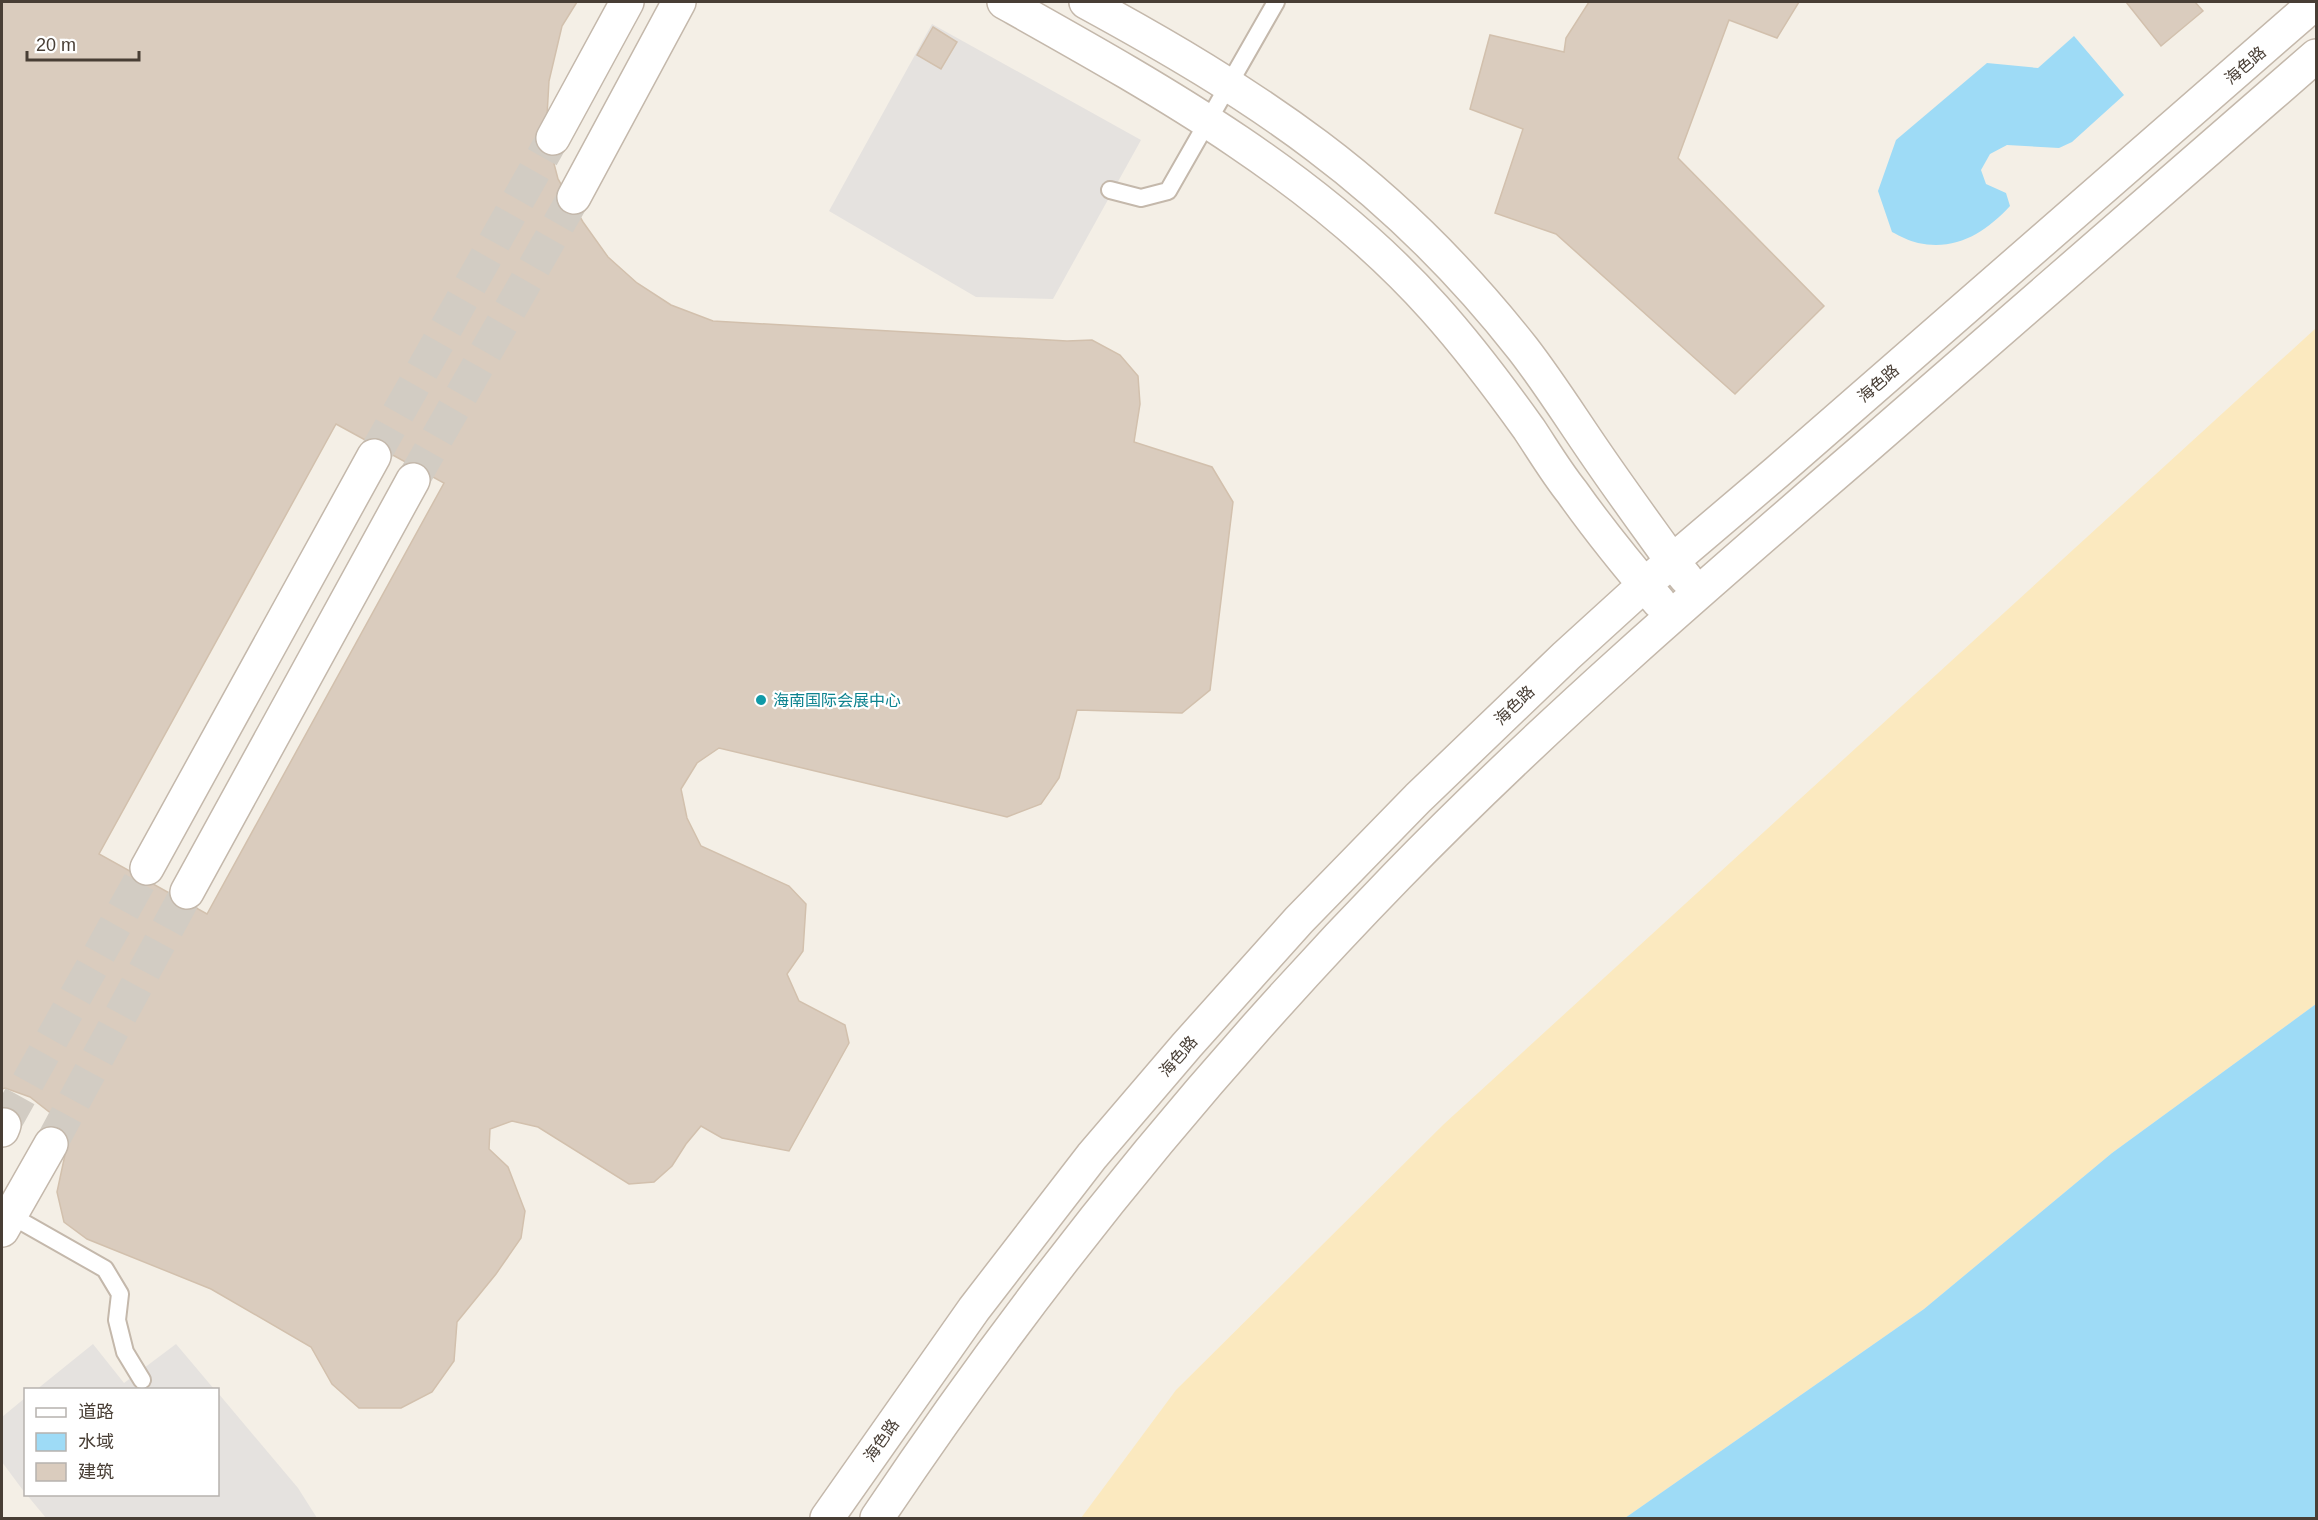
<svg xmlns="http://www.w3.org/2000/svg" width="2318" height="1520" font-family="Arial,'Noto Sans SC',sans-serif">
	<rect width="100%" height="100%" fill="#f4efe6"/>
	<!-- sand -->
	<path fill="#fbe9bf" d="M2316 328V1004L2112 1153 1924 1309 1625 1518H1081L1176 1390 1444 1124Z"/>
	<!-- parking -->
	<path fill="#e5e2df" d="M932 24 1141 140 1053 299 976 297 829 211Z
		M93 1344 124 1383 176 1344 214 1389 36 1390Z
		M218 1393 298 1488 317 1518H46L27 1495 218 1494Z
		M25 1398V1493L2 1462V1417Z"/>
	<!-- water -->
	<path fill="#9edbf6" d="M2074 36 2124 95 2072 142 2059 148 2007 145 1990 154 1981 170 1986 184 2006 193 2010 206C1985 233 1956 251 1918 243 1909 241 1900 236 1892 232L1878 191 1896 140 1987 63 2038 68Z
		M2316 1004V1518H1625L1924 1309 2112 1153Z"/>
	<!-- building -->
	<path fill="#daccbe" stroke="#d2c0ad" stroke-width="1.5" fill-rule="evenodd" d="M2 2H577L562 26 549 81 546 133 558 179 583 222 608 257 637 283 671 305 713 321 1067 341 1092 340 1120 355 1138 376 1140 404 1134 442 1212 467 1233 502 1210 690 1182 713 1077 710 1059 778 1041 804 1007 817 719 748 697 763 681 789 687 818 701 846 789 886 806 904 803 951 787 974 799 1001 845 1025 849 1043 789 1151 722 1138 701 1126 686 1144 672 1166 654 1182 629 1184 538 1127 512 1121 490 1129 489 1149 508 1167 525 1211 521 1238 496 1274 457 1322 454 1361 432 1392 401 1408H359L332 1384 311 1347 211 1289 87 1239 64 1222 57 1192 66 1150 53 1115 30 1097 5 1088 2 1089ZM336 424 444 483 207 914 99 854Z
		M1589 2H1799L1777 38 1729 20 1678 158 1824 306 1735 394 1556 234 1495 213 1523 129 1470 109 1490 35 1564 52 1566 38Z
		M2126 2H2195L2203 11 2161 46Z
		M933 27 957 42 941 69 917 55Z"/>
	<g fill="none" stroke-linecap="round" stroke-linejoin="round">
		<!-- tertiary-tunnel -->
		<path stroke="#d2ccc3" stroke-width="33" stroke-dasharray="33 16" stroke-linecap="butt" d="M374 456 553 138
			M413 480 574 197
			M4 1125 147 868
			M51 1144 187 892"/>
		<defs>
			<path id="service" d="M1110 190 1141 198 1168 191 1276 2
				M10 1215 105 1269 120 1294 117 1320 125 1352 142 1380"/>
			<path id="tertiary" d="M1004 2C1157 88 1315 175 1434 308 1468 346 1499 387 1529 429 1543 450 1556 472 1572 492 1599 530 1629 567 1659 602
				M1086 2C1165 45 1244 91 1317 146 1393 203 1464 274 1523 349 1550 384 1573 421 1598 457 1622 492 1647 526 1672 561L1686 578
				M553 138 627 2
				M574 197 679 2
				M147 868 374 456
				M187 892 413 480
				M2 1130 4 1125
				M2 1230 51 1144
				M827 1518 974 1309 1092 1156 1187 1045 1299 920 1418 798 1566 656 1644 585 1777 472 2316 2
				M877 1518C1030 1289 1205 1073 1397 876 1544 725 1704 587 1863 450 2015 319 2165 187 2316 56"/>
		</defs>
		<!-- service casing -->
		<use href="#service" stroke="#c4b8ab" stroke-width="20"/>
		<!-- tertiary casing -->
		<use href="#tertiary" stroke="#c4b8ab" stroke-width="36"/>
		<!-- service -->
		<use href="#service" stroke="#fff" stroke-width="16"/>
		<!-- tertiary -->
		<use href="#tertiary" stroke="#fff" stroke-width="33"/>
	</g>
	<!-- markers -->
	<circle fill="#0f9aa8" stroke="#fff" stroke-width="2" cx="761" cy="700" r="6"/>
	<g text-anchor="middle" stroke-width="4.5" stroke-linejoin="round" paint-order="stroke">
		<!-- street labels -->
		<g font-size="16" fill="#483e35" stroke="#fff">
			<text transform="translate(2245 65) rotate(-41)" y="6">海色路</text>
			<text transform="translate(1878 383) rotate(-41)" y="6">海色路</text>
			<text transform="translate(1514 705) rotate(-44)" y="6">海色路</text>
			<text transform="translate(1178 1056) rotate(-49)" y="6">海色路</text>
			<text transform="translate(881 1440) rotate(-55)" y="6">海色路</text>
		</g>
		<!-- culture labels -->
		<g font-size="16" fill="#0d838f" stroke="#fff" text-anchor="start">
			<text x="773" y="706">海南国际会展中心</text>
		</g>
	</g>
	<!-- border -->
	<rect width="2318" height="1520" fill="none" stroke="#483e35" stroke-width="6"/>
	<!-- legend -->
	<rect x="24" y="1388" width="195" height="108" fill="#ffffff" stroke="#b6b2ae" stroke-width="1.5"/>
	<rect x="36" y="1408" width="30" height="9" fill="#ffffff" stroke="#b6b2ae" stroke-width="1.5"/>
	<text x="78" y="1418" font-size="18" fill="#483e35">道路</text>
	<rect x="36" y="1433" width="30" height="18" fill="#9edbf6" stroke="#b6b2ae" stroke-width="1.5"/>
	<text x="78" y="1448" font-size="18" fill="#483e35">水域</text>
	<rect x="36" y="1463" width="30" height="18" fill="#daccbe" stroke="#b6b2ae" stroke-width="1.5"/>
	<text x="78" y="1478" font-size="18" fill="#483e35">建筑</text>
	<!-- scale -->
	<path d="M27 51v9h112v-9" fill="none" stroke="#483e35" stroke-width="3"/>
	<text x="36" y="51" font-size="18" fill="#483e35" stroke="#ffffff" stroke-width="4.5" paint-order="stroke">20 m</text>
</svg>
